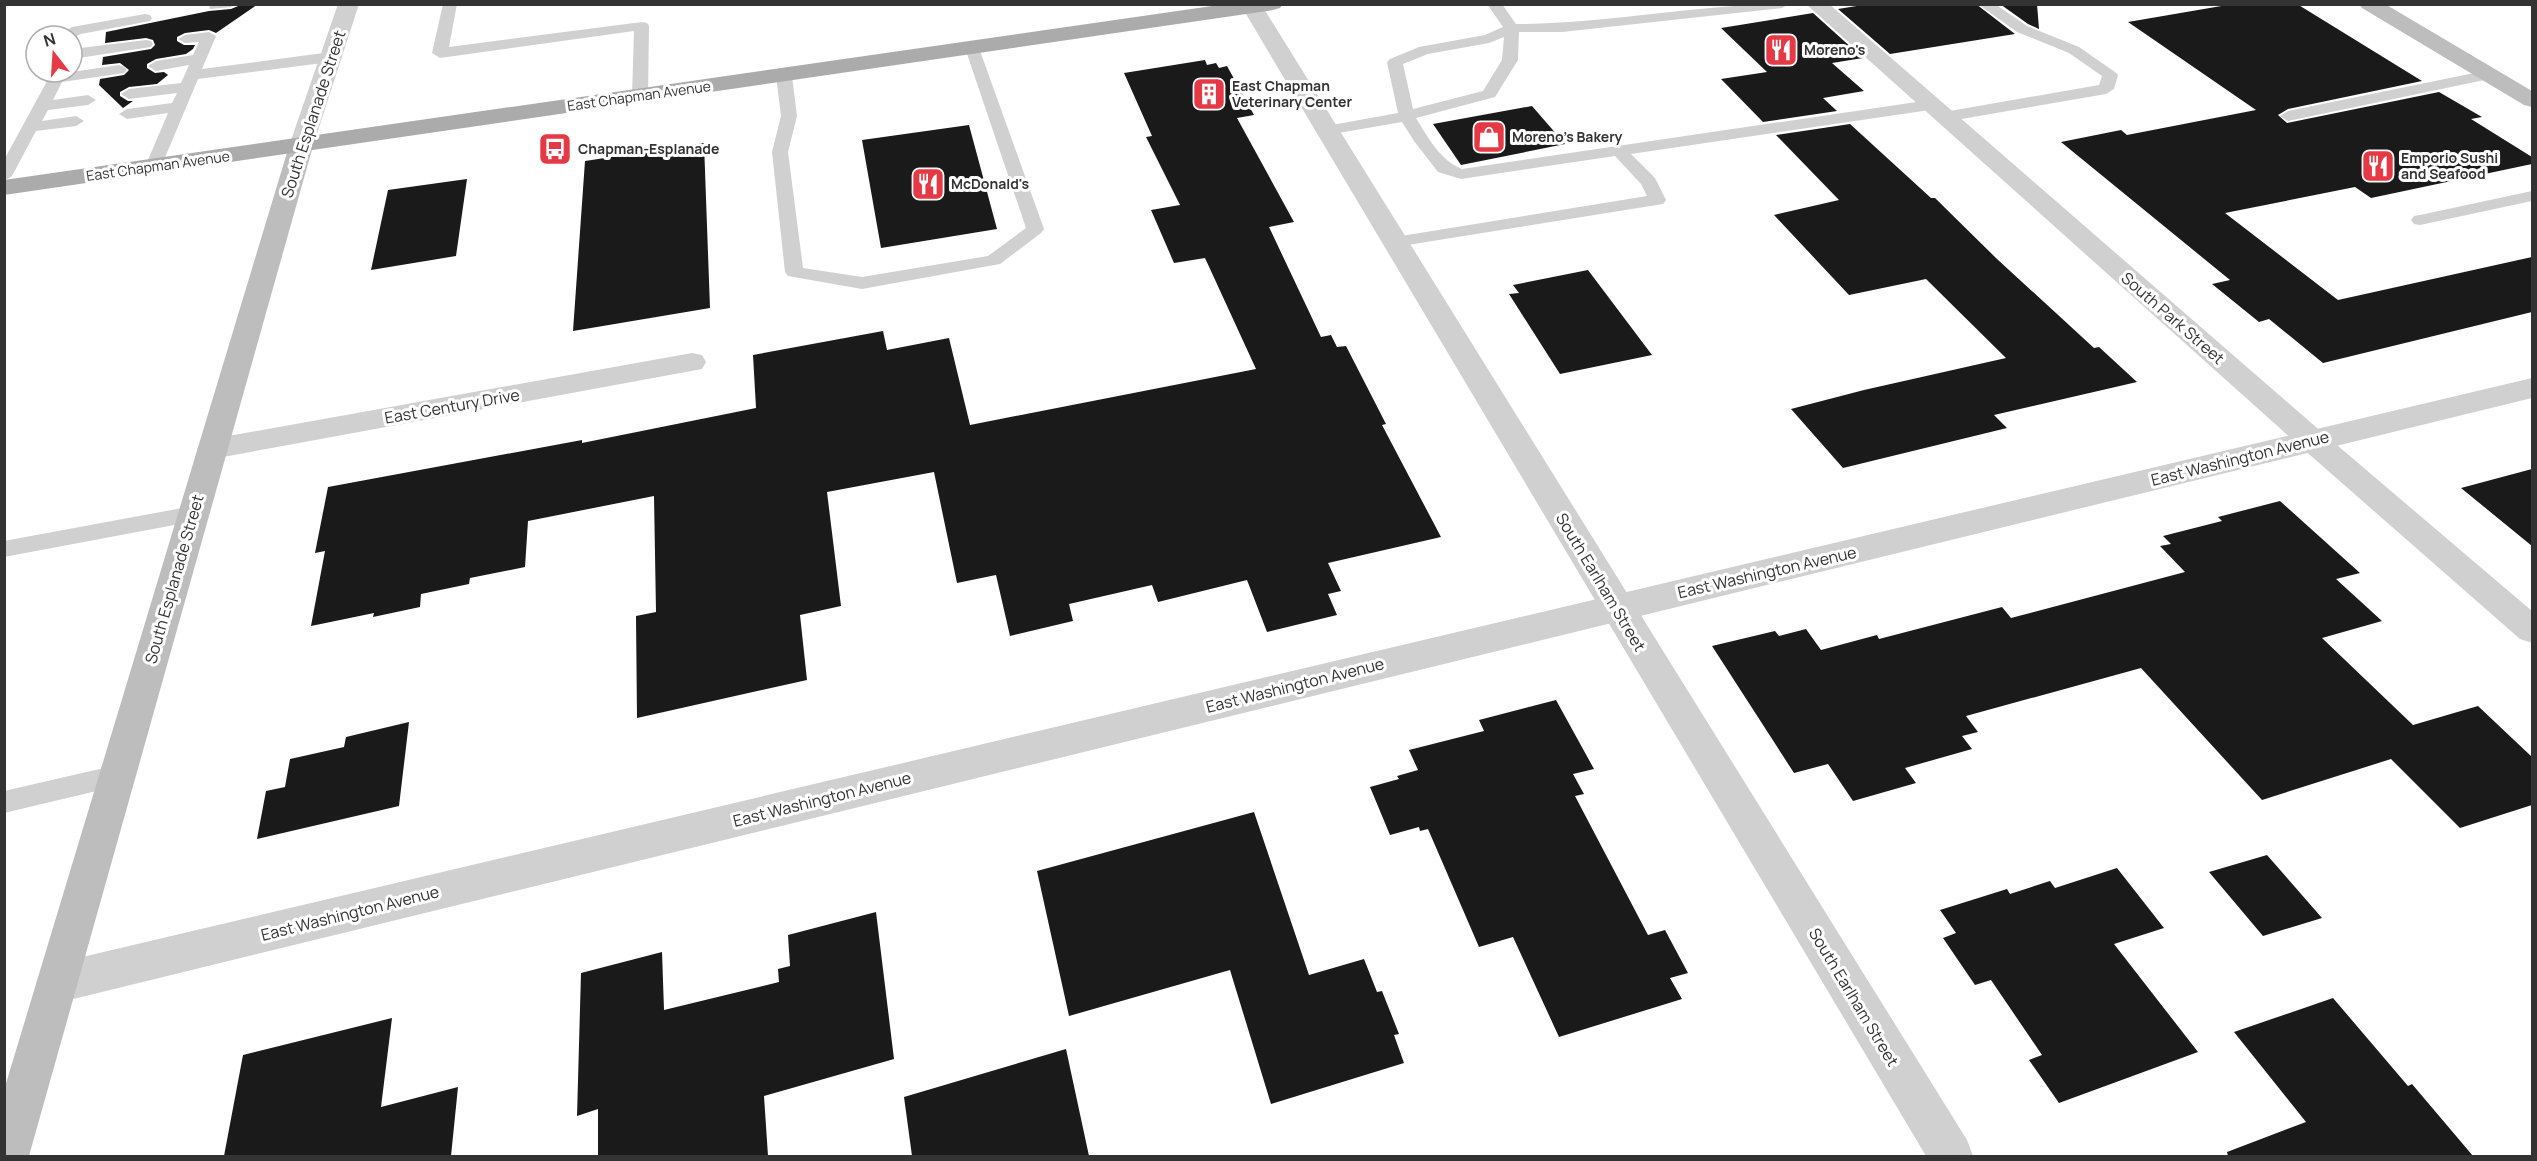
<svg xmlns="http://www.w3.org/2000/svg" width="2537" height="1161" font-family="Manrope,sans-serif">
	<rect width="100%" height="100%" fill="#fff"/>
	<!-- building -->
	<path fill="#1a1a1a" d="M243 4H258L216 33 209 30 185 33 177 37V41L184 45H195L193 49 186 54 156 59 147 64V68L155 73 164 72 168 75 157 84 129 87 120 92V96L128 101H133L123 108 99 85 100 79 124 75 129 70 120 63 102 65 103 57 151 49 155 45 153 40 146 38 105 43 106 32 209 11 231 9Z
		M1869 4H1976L2015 34 1890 54 1838 9Z
		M2000 4H2037L2039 29 2028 24Z
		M2233 4H2297L2422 81 2288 109 2278 115 2287 123 2439 92 2482 117 2471 119 2532 157V164L2371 198 2355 187 2225 213 2338 300 2532 257V312L2323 363 2269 319 2259 322 2212 284 2230 280 2061 142 2121 130 2127 135 2256 110 2128 22Z
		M1813 13 1863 58 1832 63 1864 91 1823 98 1837 111 1763 122 1721 79 1767 72 1721 28Z
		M1205 60 1207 65 1216 63 1219 68 1227 66 1254 115 1237 118 1294 222 1269 227 1321 337 1331 335 1337 347 1346 346 1386 424 1382 425 1441 537 1328 563 1341 591 1328 594 1337 615 1267 632 1247 580 1158 602 1152 585 1069 604 1073 621 1010 636 996 575 957 583 934 472 827 492 841 606 800 615 807 680 637 718 636 616 656 612 654 496 528 521 525 567 470 578 469 584 421 594 420 607 373 617 374 613 311 626 325 551 315 553 328 487 582 440V443L756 408 753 355 883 331 887 350 949 338 970 425 1256 369 1205 258 1174 263 1151 210 1180 205 1146 137 1152 136 1124 73Z
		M1532 106 1565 144 1461 165 1433 124Z
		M1850 124 1931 198H1935L1997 259 2094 348 2099 347 2137 382 1994 415 2007 428 1843 468 1791 409 1864 390 2006 358 1926 279 1849 295 1774 215 1839 200 1776 135Z
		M969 125 997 229 881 248 862 140Z
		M704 143 710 308 573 331 585 161Z
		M467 179 456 256 371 270 388 190Z
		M1588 270 1652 355 1560 374 1509 294 1519 293 1513 285Z
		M2532 469V546L2461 488Z
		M2280 501 2360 573 2336 579 2382 621 2322 638 2413 725 2478 706 2532 757V805L2460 828 2391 759 2262 800 2141 668 1966 716 1978 732 1962 736 1972 749 1905 768 1916 783 1853 801 1828 764 1794 773 1712 646 1775 631 1779 636 1806 629 1821 650 1877 635 1879 639 2002 607 2011 618 2185 572 2160 546 2171 544 2163 536 2222 521 2218 517Z
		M1556 700 1594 769 1573 774 1584 794 1575 796 1648 935 1665 930 1688 973 1670 978 1682 999 1559 1037 1513 937 1479 947 1428 829 1420 831 1419 827 1390 835 1370 787 1399 779 1397 776 1418 770 1409 750 1484 731 1479 720Z
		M409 722 399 806 257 839 266 791 285 787 290 759 344 747 346 737Z
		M1254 812 1309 975 1364 959 1377 992 1382 991 1399 1034 1394 1035 1404 1063 1271 1104 1230 970 1069 1016 1037 871Z
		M2267 855 2322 918 2263 936 2209 872Z
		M2117 868 2164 928 2114 944 2198 1052 2059 1103 2029 1060 2042 1055 1991 980 1975 985 1943 938 1956 933 1940 910 2007 889 2010 894 2050 881 2055 888Z
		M876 912 894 1059 764 1096 768 1156H598V1109L577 1116 581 973 662 952 664 1010 779 982 778 969 790 966 788 935Z
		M2333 998 2408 1086 2412 1084 2473 1156H2228L2227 1152 2306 1122 2234 1032Z
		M392 1018 381 1107 458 1087 451 1156H224L243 1055Z
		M1066 1049 1089 1156H912L904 1097Z"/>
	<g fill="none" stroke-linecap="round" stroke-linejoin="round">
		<!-- service -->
		<path fill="#d0d0d0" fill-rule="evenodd" d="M209 4H233L231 7 210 9Z
			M443 4H457L449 47 642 22 647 23 649 26 648 96 640 101 632 96 634 31 440 58 432 53Z
			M1487 4H1502L1516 24C1608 24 1697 4 1789 4L1782 8 1562 32H1519L1518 60 1495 97 1416 118C1428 138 1441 161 1462 169L1930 100 1938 105 1930 110 1631 154 1655 178 1666 200 1663 204 1395 247 1389 246 1386 242 1389 238 1395 237 1647 196 1641 184 1615 156 1461 179 1438 172 1414 141 1402 122 1327 135 1321 133 1319 130 1321 127 1398 113 1387 62 1390 59 1419 47 1485 35 1503 27ZM1504 37 1502 60 1483 91 1413 109 1403 64 1428 54 1489 43Z
			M1978 4H1995L2027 26 2079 47 2115 72 2118 75 2114 89 2106 94 1944 122 1938 120 1936 117 1944 112 2099 85 2102 76 2069 53 2017 32Z
			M145 14 150 15 152 18 150 21 81 34 72 38V36H58L72 27Z
			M209 32 216 36 202 69 331 52 339 57 331 62 198 79 161 167 159 171H147L145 167 168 113 127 119 119 114 127 109 172 103 177 93 129 99 121 94 129 89 181 83 189 65 156 71 148 66 156 61 193 55 199 42 185 43 178 39 185 35Z
			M146 40 151 41 153 44 151 47 72 59V49Z
			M972 44 979 48 1044 229 1041 233 1000 264 862 289 788 276 785 272 772 152 781 116 776 76 784 71 792 76 797 116 788 152 803 268 862 277 988 256 1026 228 965 48Z
			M119 65 124 67 127 70 124 73 62 82 53 100 88 95 96 100 88 105 48 110 42 121 76 116 84 121 76 126 36 131 12 176 4 181V160L52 72H72Z
			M2489 70 2494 72 2497 75 2494 78 2288 121 2280 116 2288 111Z
			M2532 191V201L2420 225 2414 224 2411 220 2414 216 2420 215Z
			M193 506 201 508 204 514 201 520 4 557V541Z
			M117 765 126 768 130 776 126 784 4 813V791Z"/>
		<!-- minor -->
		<path fill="#d0d0d0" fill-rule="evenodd" d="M1240 4H1261L1967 1140 1973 1156H1926Z
			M1806 4H1829L2324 434 2532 611V643L2520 639 2302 448Z
			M692 353 702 355 706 362 702 369 212 459 201 456 197 449 201 442 212 439Z"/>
		<!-- tertiary -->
		<path fill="#d0d0d0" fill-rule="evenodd" d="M338 4H359L313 146 309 151 301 153 293 151 289 146Z
			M2532 378V398L57 1003 42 997 36 983 42 969 57 963Z"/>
		<!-- secondary -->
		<path fill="#bdbdbd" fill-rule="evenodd" d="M2359 4H2385L2532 91V107L2524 105 2362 8Z
			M301 139 309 141 313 146 29 1156H4V1090L289 146 293 141Z"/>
		<!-- primary -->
		<path fill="#ababab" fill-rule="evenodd" d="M1226 4H1283L1280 8 1273 10 4 195V180Z"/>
	</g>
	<!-- icons -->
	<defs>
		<symbol id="restaurant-square" viewBox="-11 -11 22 22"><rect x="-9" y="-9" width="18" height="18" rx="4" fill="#e63946" stroke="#fff"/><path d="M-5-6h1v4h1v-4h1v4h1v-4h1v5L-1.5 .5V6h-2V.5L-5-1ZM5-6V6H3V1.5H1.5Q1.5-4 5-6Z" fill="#fff"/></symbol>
		<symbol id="building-square" viewBox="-11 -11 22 22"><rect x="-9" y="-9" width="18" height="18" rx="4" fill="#e63946" stroke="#fff"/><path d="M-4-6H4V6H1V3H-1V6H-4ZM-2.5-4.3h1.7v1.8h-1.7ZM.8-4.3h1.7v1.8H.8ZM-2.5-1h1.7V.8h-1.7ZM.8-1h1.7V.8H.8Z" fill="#fff"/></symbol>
		<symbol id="shop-square" viewBox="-11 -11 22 22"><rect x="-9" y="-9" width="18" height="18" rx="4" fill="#e63946" stroke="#fff"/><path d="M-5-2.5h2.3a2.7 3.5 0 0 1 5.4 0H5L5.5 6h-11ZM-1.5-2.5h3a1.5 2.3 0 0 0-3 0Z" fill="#fff"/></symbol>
		<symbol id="bus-square" viewBox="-11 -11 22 22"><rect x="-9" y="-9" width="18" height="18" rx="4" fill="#e63946" stroke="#fff"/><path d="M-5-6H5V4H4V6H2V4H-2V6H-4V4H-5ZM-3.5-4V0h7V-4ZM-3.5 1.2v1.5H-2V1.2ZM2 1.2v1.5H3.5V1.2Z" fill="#fff"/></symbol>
	</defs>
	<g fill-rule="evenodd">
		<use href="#restaurant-square" x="1762" y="31" width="38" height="38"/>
		<use href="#building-square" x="1190" y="75" width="38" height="38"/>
		<use href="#shop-square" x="1470" y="118" width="38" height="38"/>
		<use href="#bus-square" x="536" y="130" width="38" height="38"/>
		<use href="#restaurant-square" x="2359" y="147" width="38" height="38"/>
		<use href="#restaurant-square" x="909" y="165" width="38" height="38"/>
	</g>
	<g text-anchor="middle" stroke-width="6" stroke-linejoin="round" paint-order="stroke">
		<!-- far-poi labels -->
		<g font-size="14" font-weight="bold" fill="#333" stroke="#fff" text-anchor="start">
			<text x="1804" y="55">Moreno's</text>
			<text x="1232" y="91">East Chapman<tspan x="1232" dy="16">Veterinary Center</tspan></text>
			<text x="1512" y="142">Moreno's Bakery</text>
			<text x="578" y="154">Chapman-Esplanade</text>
			<text x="2401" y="163">Emporio Sushi<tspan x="2401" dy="16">and Seafood</tspan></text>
			<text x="951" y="189">McDonald's</text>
		</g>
		<!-- far-street labels -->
		<g font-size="14" fill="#333" stroke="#fff">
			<text transform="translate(639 96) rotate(-8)" y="5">East Chapman Avenue</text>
			<text transform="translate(158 166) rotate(-8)" y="5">East Chapman Avenue</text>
		</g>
		<!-- street labels -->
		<g font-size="16" fill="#333" stroke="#fff">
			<text transform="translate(313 114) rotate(-72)" y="6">South Esplanade Street</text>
			<text transform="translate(2173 318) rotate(41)" y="6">South Park Street</text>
			<text transform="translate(452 406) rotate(-10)" y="6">East Century Drive</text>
			<text transform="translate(2240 458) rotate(-14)" y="6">East Washington Avenue</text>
			<text transform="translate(1767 572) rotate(-13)" y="6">East Washington Avenue</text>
			<text transform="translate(174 579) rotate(-74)" y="6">South Esplanade Street</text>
			<text transform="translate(1601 582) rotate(59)" y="6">South Earlham Street</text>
			<text transform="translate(1295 685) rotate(-14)" y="6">East Washington Avenue</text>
			<text transform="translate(822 799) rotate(-14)" y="6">East Washington Avenue</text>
			<text transform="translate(350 913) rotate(-14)" y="6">East Washington Avenue</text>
			<text transform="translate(1854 997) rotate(59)" y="6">South Earlham Street</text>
		</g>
	</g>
	<!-- border -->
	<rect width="2537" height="1161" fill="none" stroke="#333333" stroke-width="12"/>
	<!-- north arrow -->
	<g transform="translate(54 54) rotate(343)"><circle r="28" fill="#ffffff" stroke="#adadad" stroke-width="1.5"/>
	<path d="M0-4.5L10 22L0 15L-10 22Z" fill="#e63946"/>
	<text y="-9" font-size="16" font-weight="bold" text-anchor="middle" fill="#333333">N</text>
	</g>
</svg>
